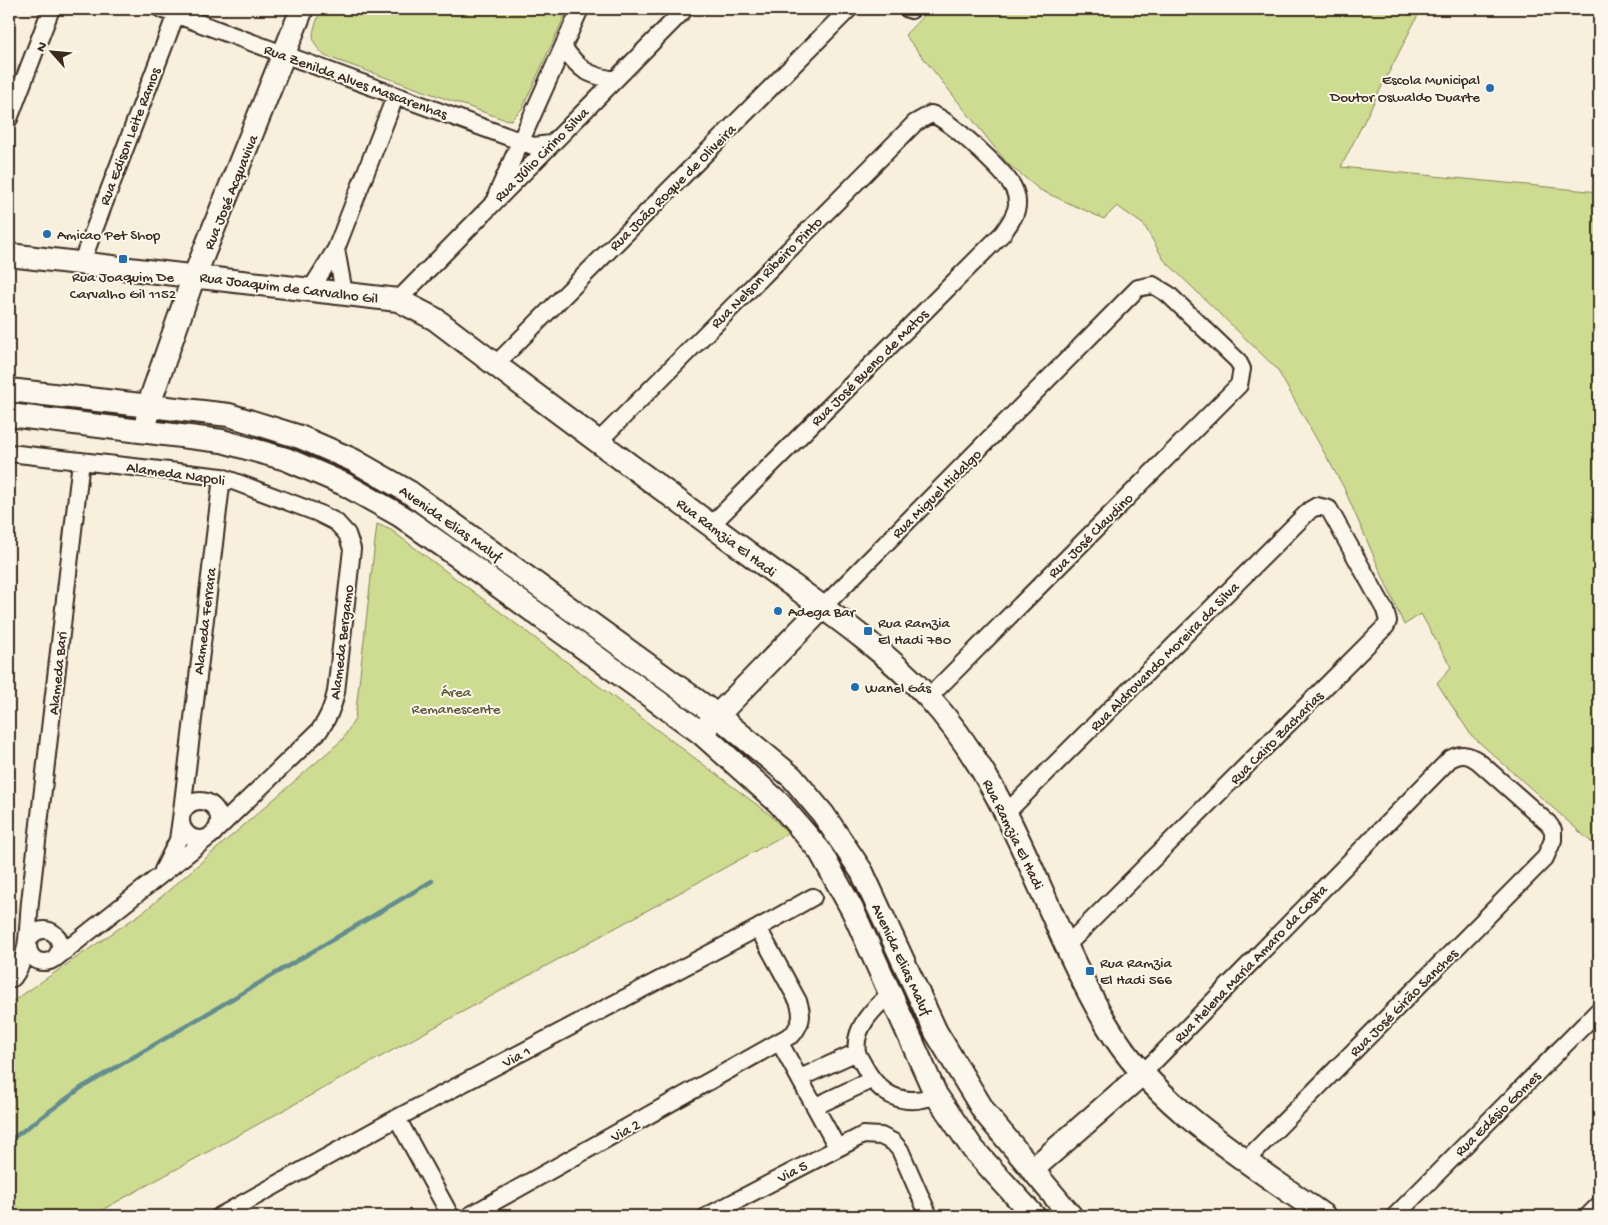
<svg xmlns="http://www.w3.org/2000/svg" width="1608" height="1225" font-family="'Gochi Hand',sans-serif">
	<rect width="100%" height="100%" fill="#f8efdd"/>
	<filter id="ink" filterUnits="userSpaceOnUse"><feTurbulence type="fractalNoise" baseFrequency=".02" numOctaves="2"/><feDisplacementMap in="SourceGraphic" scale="10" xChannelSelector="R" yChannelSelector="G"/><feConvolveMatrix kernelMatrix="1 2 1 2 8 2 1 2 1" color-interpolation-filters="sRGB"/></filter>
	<g filter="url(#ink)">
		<!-- green -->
		<path fill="#cddc90" stroke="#848357" d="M321 9H568L522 109 511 120 503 119 325 56C306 39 314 30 321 9Z
			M923 9H1421L1341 167 1599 192V849L1471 735 1437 683 1451 667 1421 614 1404 625 1343 486 1277 369 1164 260 1144 225 1117 206 1104 219 1040 190 1007 163 905 35 924 15Z
			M377 524 391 530 768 813 788 833 91 1216H9V1004L146 910 342 740 355 719Z"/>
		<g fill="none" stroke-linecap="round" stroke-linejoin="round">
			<!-- stream -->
			<path stroke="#648d90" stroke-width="4.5" d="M9 1141 81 1088 432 881"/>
			<defs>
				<path id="street" d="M161 9 533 146 551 144
					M908 9 911 10
					M563 47C580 70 586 75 615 80
					M9 119 51 9
					M497 194 580 9
					M336 249 395 97
					M81 264 178 9
					M311 289 336 249 344 293
					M398 300 685 9
					M495 365 849 9
					M599 441 915 123 931 114C948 118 1004 171 1013 187 1015 191 1017 198 1017 202 1018 213 1009 224 1003 233L711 525
					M9 453 222 477 318 513 336 522 347 534 352 549 336 692C333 707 328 719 319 731L210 836 56 958
					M822 608 1138 288 1153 285 1168 294 1238 361 1242 369 1239 385 929 697
					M181 820a19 19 0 1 1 38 0a19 19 0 1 1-38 0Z
					M1007 812 1310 510 1317 506 1329 509 1385 610 1388 621 1386 626 1067 945
					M163 870 178 840 181 819 222 477
					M28 946a16 16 0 1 1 32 0a16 16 0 1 1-32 0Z
					M13 978C30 954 27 931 30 902L81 461
					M890 994C874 1008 853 1028 857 1052 858 1056 862 1062 864 1066 880 1096 904 1108 936 1095
					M780 1043 837 1147
					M1142 1074 1450 759C1461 753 1468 754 1478 761L1548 823 1553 830V840L1545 858 1246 1160
					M800 1078 857 1052
					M816 1106 871 1080
					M397 1118 450 1215
					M220 1216 397 1118 758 928 813 897
					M469 1216 793 1034C802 1022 803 1015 798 1001L758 928
					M707 1216 863 1135 881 1136 893 1142 900 1150 929 1216
					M1395 1216 1599 1010
					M1588 1216 1599 1205"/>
				<path id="secondary" d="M9 255 398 300 435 319C540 399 646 477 751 555 811 600 877 642 928 697 1015 791 1043 917 1107 1025 1156 1108 1248 1161 1324 1216
					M9 390 229 415 300 437 353 460 409 492 718 716 792 777 823 814 862 872 936 1032 985 1113 1071 1216
					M9 415 222 441 286 459 344 484 401 516 445 547 701 733 779 803 820 851 853 911 936 1095 973 1149 1034 1216
					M147 419 149 404 190 287 302 9
					M708 725 822 608
					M1032 1170 1142 1074"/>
			</defs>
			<!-- street casing -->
			<use href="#street" stroke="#3b2a1e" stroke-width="20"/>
			<!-- secondary casing -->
			<use href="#secondary" stroke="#3b2a1e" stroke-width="26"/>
			<!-- street -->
			<use href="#street" stroke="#fbf7ec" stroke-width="16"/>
			<!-- secondary -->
			<use href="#secondary" stroke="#fbf7ec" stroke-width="22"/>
		</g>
	</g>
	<!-- markers -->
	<g fill="#1f6fb2" stroke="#fbf7ec" stroke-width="2">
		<circle cx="1490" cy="88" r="5"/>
		<circle cx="47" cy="234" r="5"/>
		<rect x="118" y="254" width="10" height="10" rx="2.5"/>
		<circle cx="778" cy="611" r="5"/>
		<rect x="863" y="626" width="10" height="10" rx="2.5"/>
		<circle cx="855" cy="687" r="5"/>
		<rect x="1085" y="966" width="10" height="10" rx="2.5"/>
	</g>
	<g text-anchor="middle" stroke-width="4" stroke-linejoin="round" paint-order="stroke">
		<!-- poi labels -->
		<g font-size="15" fill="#3b2a1e" stroke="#fbf7ec" text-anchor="start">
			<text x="1480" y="84" text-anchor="end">Escola Municipal<tspan x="1480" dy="17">Doutor Oswaldo Duarte</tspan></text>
			<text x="57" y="239">Amicao Pet Shop</text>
			<text x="123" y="281" text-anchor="middle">Rua Joaquim De<tspan x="123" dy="17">Carvalho Gil 1152</tspan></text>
			<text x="788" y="616">Adega Bar</text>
			<text x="878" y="627">Rua Ramzia<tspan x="878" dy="17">El Hadi 780</tspan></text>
			<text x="865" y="692">Wanel Gás</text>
			<text x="1100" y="967">Rua Ramzia<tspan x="1100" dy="17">El Hadi 566</tspan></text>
		</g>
		<!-- street labels -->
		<g font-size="15" fill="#3b2a1e" stroke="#fbf7ec">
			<text transform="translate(356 81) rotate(20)" y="5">Rua Zenilda Alves Mascarenhas</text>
			<text transform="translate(129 136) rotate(-69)" y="5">Rua Edison Leite Ramos</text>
			<text transform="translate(541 154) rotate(-45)" y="5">Rua Júlio Cirino Silva</text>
			<text transform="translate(672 187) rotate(-45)" y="5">Rua João Roque de Oliveira</text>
			<text transform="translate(230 192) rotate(-68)" y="5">Rua José Acquaviva</text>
			<text transform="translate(766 272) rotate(-45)" y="5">Rua Nelson Ribeiro Pinto</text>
			<text transform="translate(289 287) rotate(7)" y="5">Rua Joaquim de Carvalho Gil</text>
			<text transform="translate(869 367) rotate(-45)" y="5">Rua José Bueno de Matos</text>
			<text transform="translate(176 473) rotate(8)" y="5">Alameda Napoli</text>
			<text transform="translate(936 493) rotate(-45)" y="5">Rua Miguel Hidalgo</text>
			<text transform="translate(451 523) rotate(35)" y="5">Avenida Elias Maluf</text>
			<text transform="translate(1090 535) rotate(-45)" y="5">Rua José Claudino</text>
			<text transform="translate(727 537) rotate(37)" y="5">Rua Ramzia El Hadi</text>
			<text transform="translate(204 621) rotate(-83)" y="5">Alameda Ferrara</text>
			<text transform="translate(341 642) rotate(-83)" y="5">Alameda Bergamo</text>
			<text transform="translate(1164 656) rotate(-45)" y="5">Rua Aldrovando Moreira da Silva</text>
			<text transform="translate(57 673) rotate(-84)" y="5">Alameda Bari</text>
			<text transform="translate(1276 737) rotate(-45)" y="5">Rua Cairo Zacharias</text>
			<text transform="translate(1014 834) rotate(64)" y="5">Rua Ramzia El Hadi</text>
			<text transform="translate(902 959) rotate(65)" y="5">Avenida Elias Maluf</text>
			<text transform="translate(1250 963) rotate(-46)" y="5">Rua Helena Maria Amaro da Costa</text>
			<text transform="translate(1403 1002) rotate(-45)" y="5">Rua José Girão Sanches</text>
			<text transform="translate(516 1056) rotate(-28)" y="5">Via 1</text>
			<text transform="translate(1497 1113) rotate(-45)" y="5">Rua Edésio Gomes</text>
			<text transform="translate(625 1130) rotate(-29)" y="5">Via 2</text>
			<text transform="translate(792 1171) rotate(-28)" y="5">Via 5</text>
		</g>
		<!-- park labels -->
		<g font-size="15" fill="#60563a" stroke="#fbf7ec">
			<text x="456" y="696">Área<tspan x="456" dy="17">Remanescente</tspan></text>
		</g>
	</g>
	<!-- margin -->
	<rect width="1608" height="1225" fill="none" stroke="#fbf7ec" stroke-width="30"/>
	<rect x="15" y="15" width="1578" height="1195" fill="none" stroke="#3b2a1e" stroke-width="2" filter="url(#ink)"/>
	<!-- north arrow -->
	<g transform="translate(52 52) rotate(297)" stroke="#fbf7ec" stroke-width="4" paint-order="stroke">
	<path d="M0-4L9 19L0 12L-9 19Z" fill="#3b2a1e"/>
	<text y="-8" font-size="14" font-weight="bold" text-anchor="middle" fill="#3b2a1e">N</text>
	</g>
</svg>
